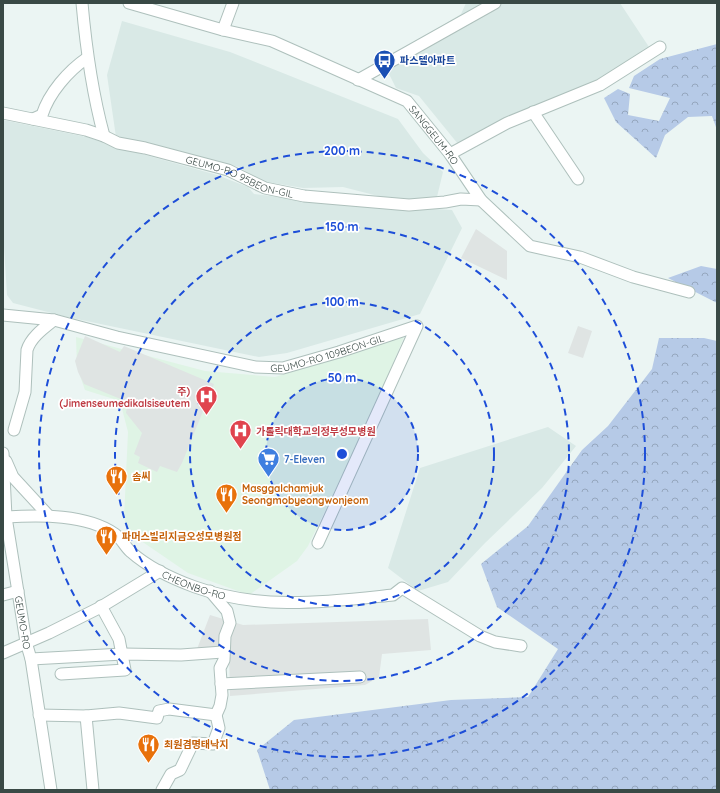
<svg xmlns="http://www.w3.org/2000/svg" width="720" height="793" font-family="Quicksand,'Noto Sans KR',sans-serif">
	<defs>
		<pattern id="forest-crowns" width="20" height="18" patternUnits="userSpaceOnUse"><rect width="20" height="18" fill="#b6cae7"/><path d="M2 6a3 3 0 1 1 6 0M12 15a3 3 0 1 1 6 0" fill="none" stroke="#95a6bd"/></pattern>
	</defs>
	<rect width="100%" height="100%" fill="#ebf5f3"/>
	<!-- residential -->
	<path fill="#d9e9e6" d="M466 3H489L467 24 501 3H620L649 47 598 81 458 144 419 96 396 88 382 60 414 43 461 14Z
		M122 21 230 52 398 119 423 153 443 172 436 201 382 197 343 187 303 188 261 181 239 167 116 137 107 75Z
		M3 120 87 137 117 147 217 175 248 187 254 194 324 202 452 210 462 228 420 314 287 353 259 357 67 317 13 303 7 295 3 231Z
		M548 427 576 446 542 488 485 543 448 582 418 591 388 568 420 468Z"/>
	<!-- medical -->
	<path fill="#dff4e5" d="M76 337 205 371 275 377 404 337 371 416 308 546 297 561 249 595 188 573 128 532 124 518 128 432 120 401 85 390 77 367Z"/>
	<!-- forest -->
	<path fill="url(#forest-crowns)" d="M717 44V130L712 116 688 117 665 135 656 158 616 122 604 98 618 89 630 94 628 115 659 121 670 98 629 88 634 76 660 59Z
		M701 266 717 269V303L668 278Z
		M659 338H704L717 341V790H270L257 750 294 720 451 700 528 697 558 649 497 607 481 564 528 526 582 450 608 426 652 369Z"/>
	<!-- parking -->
	<path fill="#dfe4e3" d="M476 229 507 251V280L461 258Z
		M578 326 592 331 583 358 568 353Z
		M85 336 120 352 124 346 214 384 182 463 177 472 160 466 157 472 138 463 140 457 134 454 142 433 126 413 128 402 84 384 78 372 75 361Z
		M210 615 243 625 428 619 431 650 382 654 379 677 365 685 230 696 229 652 197 649Z"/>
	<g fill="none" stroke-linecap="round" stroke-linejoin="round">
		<defs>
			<g id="street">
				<path d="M82 3C86 48 92 92 104 136"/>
				<path id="s1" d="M129 3 223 30 272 41 407 101 450 154 481 200 530 246 580 257 633 277 689 292"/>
				<path d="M223 30 233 3"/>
				<path d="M358 80 495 3"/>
				<path d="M533 112 578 179"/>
				<path id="s2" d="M3 113 86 130 104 136 118 143 145 148 228 170 265 188 304 196 409 205 445 202 461 199 481 200"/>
				<path d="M33 119 42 115C49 93 68 71 87 58"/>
				<path d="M450 154 507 123 600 85 660 47"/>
				<path id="s3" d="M3 315 54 320 117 337 255 367 283 368 339 352 417 326 318 543"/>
				<path d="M14 430 25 392 27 350C31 337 44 328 54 320"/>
				<path id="s4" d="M3 453 6 517 26 642 31 659 51 790"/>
				<path d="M6 461 13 477 48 515"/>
				<path id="s5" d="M6 517C40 515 86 514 115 534 122 539 125 547 131 552 149 568 173 579 195 587 262 611 326 602 393 595L402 588 480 636 495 642 521 646"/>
				<path d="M3 595 18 591"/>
				<path d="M3 653 49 633 99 608 160 571"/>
				<path d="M31 659 123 654 181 655 223 652"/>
				<path d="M61 674 125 670 119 639 101 606"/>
				<path d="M221 684 360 677"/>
				<path d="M39 715 86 716 119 713 157 718 159 711 169 709 216 715 220 706 222 695 220 668 224 660 225 636 230 623 227 611 210 591"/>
				<path d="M86 716 93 790"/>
				<path d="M162 790 171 774 180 770 193 743 213 744 219 728 216 715"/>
			</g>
		</defs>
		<!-- street casing -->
		<use href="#street" stroke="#aec0bc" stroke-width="13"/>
		<!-- street -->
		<use href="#street" stroke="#fff" stroke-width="11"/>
	</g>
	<!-- distance rings -->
	<circle cx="342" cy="454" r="76" fill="#1d4ed8" fill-opacity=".12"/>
	<g fill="none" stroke="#1d4ed8" stroke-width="2" stroke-dasharray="7 5">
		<circle cx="342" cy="454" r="76"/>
		<circle cx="342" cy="454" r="152"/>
		<circle cx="342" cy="454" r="227"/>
		<circle cx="342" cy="454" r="303"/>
	</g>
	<!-- icons -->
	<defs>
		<symbol id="bus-pin" viewBox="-11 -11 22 30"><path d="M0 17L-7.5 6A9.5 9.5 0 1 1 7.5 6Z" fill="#1a4fb4" stroke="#fff"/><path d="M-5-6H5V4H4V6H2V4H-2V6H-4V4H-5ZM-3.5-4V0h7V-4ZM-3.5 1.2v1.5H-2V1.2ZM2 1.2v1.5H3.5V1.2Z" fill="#fff"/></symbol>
		<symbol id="hospital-pin" viewBox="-11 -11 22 30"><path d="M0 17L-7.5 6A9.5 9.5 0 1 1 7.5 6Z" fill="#e0444e" stroke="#fff"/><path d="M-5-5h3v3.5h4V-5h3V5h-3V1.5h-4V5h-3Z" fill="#fff"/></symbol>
		<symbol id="supermarket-pin" viewBox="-11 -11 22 30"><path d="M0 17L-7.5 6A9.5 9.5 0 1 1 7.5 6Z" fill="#3f7fe0" stroke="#fff"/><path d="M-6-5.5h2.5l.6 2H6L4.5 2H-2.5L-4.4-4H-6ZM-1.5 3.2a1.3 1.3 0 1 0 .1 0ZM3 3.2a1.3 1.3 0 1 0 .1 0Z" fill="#fff"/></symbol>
		<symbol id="restaurant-pin" viewBox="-11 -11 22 30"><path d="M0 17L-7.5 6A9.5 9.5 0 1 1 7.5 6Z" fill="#e8710a" stroke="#fff"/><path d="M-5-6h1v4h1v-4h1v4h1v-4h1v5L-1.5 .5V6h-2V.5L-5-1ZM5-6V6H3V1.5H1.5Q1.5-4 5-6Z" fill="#fff"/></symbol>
	</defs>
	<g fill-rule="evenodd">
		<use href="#bus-pin" x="372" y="48" width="25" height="34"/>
		<use href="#hospital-pin" x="194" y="384" width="25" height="34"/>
		<use href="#hospital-pin" x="228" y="418" width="25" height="34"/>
		<use href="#supermarket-pin" x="256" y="446" width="25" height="34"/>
		<use href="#restaurant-pin" x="104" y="464" width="25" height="34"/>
		<use href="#restaurant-pin" x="214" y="482" width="25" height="34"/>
		<use href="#restaurant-pin" x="94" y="524" width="25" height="34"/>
		<use href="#restaurant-pin" x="136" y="732" width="25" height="34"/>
	</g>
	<g text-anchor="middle" stroke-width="3.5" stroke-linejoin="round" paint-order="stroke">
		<!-- transit labels -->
		<g font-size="10" font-weight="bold" fill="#164399" stroke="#fff" text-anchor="start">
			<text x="400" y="64">파스텔아파트</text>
		</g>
		<!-- street labels -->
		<g font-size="10" fill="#394945" stroke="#fff">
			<text dy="4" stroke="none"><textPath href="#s1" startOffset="339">SANGGEUM-RO</textPath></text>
			<text dy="4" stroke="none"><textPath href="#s2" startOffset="246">GEUMO-RO 95BEON-GIL</textPath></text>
			<text dy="4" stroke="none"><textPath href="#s3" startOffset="332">GEUMO-RO 109BEON-GIL</textPath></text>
			<text dy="4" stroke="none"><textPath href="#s5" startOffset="208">CHEONBO-RO</textPath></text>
			<text dy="4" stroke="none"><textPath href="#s4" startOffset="171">GEUMO-RO</textPath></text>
		</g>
		<!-- health labels -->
		<g font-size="10" font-weight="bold" fill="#be3a42" stroke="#fff" text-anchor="end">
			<text x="190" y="395">주)<tspan x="190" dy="12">(Jimenseumedikalsiseutem</tspan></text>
			<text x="256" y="435" text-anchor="start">가톨릭대학교의정부성모병원</text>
		</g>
		<!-- shop labels -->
		<g font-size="10" font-weight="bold" fill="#366cbe" stroke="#fff" text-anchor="start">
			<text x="284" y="463">7-Eleven</text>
		</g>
		<!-- food labels -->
		<g font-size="10" font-weight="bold" fill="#c56008" stroke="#fff" text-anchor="start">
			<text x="132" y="480">솜씨</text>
			<text x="242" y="492">Masggalchamjuk<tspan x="242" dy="12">Seongmobyeongwonjeom</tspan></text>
			<text x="122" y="540">파머스빌리지금오성모병원점</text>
			<text x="164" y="748">최원겸명태낙지</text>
		</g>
	</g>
	<circle cx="342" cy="454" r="6" fill="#1d4ed8" stroke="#fff" stroke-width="2"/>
	<g font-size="12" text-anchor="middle" font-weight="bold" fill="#1d4ed8" stroke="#fff" stroke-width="3.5" stroke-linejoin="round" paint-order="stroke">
		<text x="342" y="155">200 m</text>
		<text x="342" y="231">150 m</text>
		<text x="342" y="306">100 m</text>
		<text x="342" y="382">50 m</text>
	</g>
	<!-- border -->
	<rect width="720" height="793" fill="none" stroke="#394945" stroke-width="8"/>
</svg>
